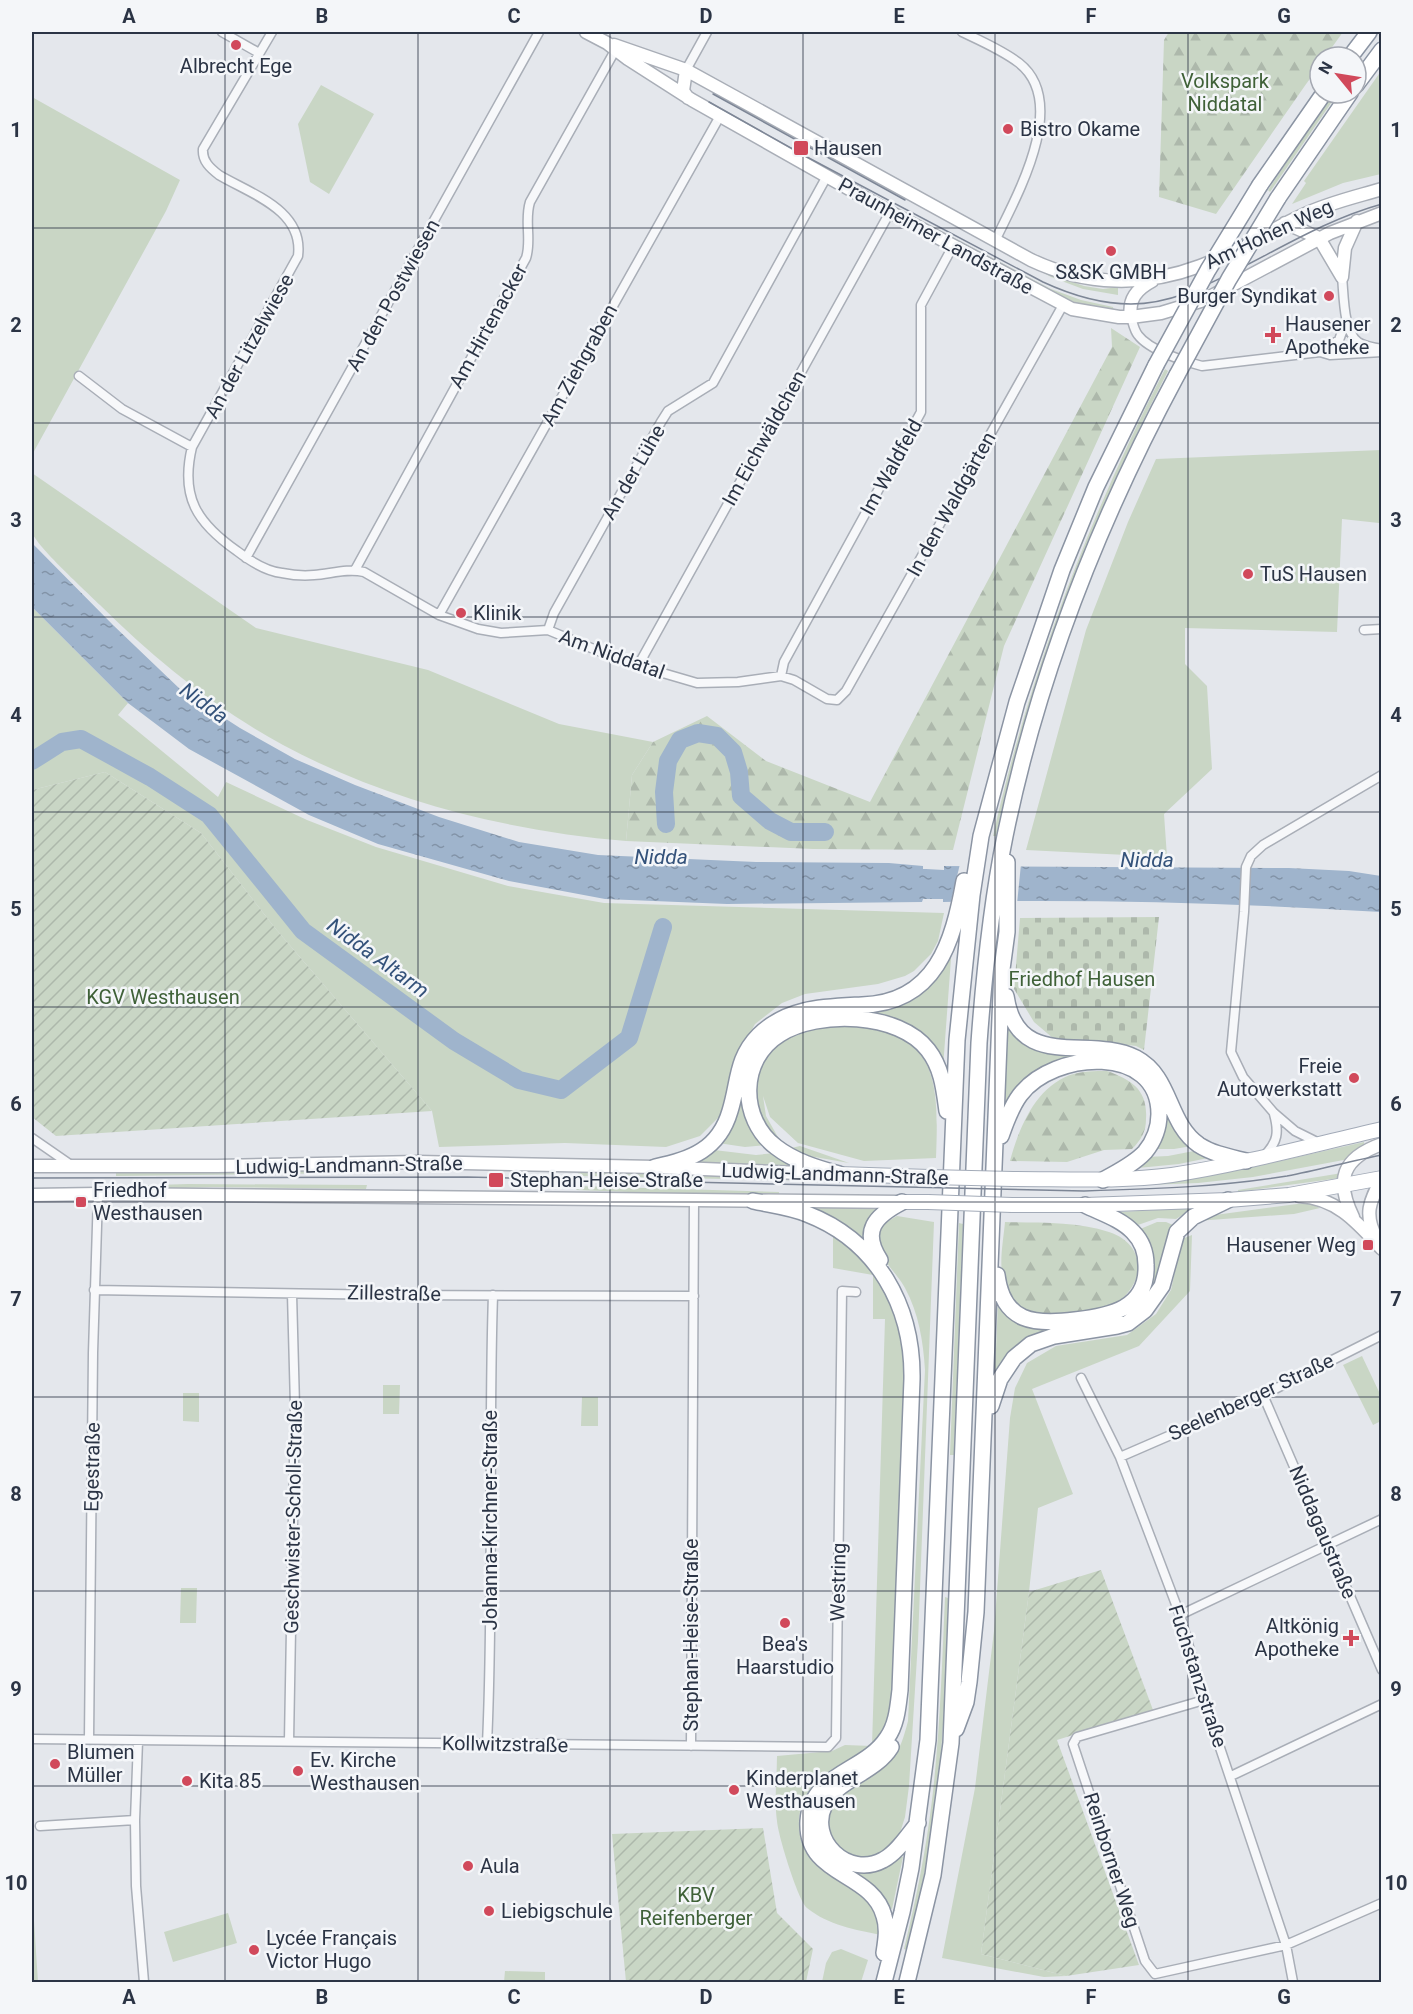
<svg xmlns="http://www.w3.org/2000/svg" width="1413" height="2014" font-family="Roboto,sans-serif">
	<defs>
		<pattern id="forest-firs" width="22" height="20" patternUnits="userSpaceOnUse" patternTransform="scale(1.5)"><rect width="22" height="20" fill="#c9d6c5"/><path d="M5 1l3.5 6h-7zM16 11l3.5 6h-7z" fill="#adb8ab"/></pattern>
		<pattern id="cemetery-stones" width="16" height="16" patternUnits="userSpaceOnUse" patternTransform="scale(1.5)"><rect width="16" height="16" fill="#c9d6c5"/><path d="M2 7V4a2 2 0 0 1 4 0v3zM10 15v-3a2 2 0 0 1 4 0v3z" fill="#adb8ab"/></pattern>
		<pattern id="garden-furrows" width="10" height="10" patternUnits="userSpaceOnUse" patternTransform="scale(1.5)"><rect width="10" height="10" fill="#c9d6c5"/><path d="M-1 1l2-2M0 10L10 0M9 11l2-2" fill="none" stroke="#adb8ab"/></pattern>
		<pattern id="water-ripples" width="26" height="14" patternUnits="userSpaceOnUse" patternTransform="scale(1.5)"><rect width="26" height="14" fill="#9fb4cc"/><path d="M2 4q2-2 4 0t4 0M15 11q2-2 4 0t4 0" fill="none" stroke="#8293a7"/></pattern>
	</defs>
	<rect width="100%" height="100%" fill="#e4e7ec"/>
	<!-- green -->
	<path fill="#c9d6c5" d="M1381 71V174L1343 183 1292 204 1306 183 1304 181Z
		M321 85 374 114 329 194 310 182 298 124Z
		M1333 93H1338L1270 192 1268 190Z
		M32 97 180 180 166 211 32 455Z
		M875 196 1051 289 1081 300 1113 307 1114 312 1071 303 875 198Z
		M920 205 1028 263 1067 280 1084 286 1103 289 1118 287V295L1083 289 1051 277Z
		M1165 369 1168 371C1092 518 1030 674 996 836H993C1030 672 1088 519 1165 369Z
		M1381 450 1379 523 1342 519 1337 632 1185 628V664L1207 686 1212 769 1164 814 1167 857 1026 850 1086 630 1128 522 1156 459Z
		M32 473 256 628 428 670 559 724 653 742 632 775 626 841C508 831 387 801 283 745 215 708 154 659 100 605 87 592 35 545 32 532 29 524 31 482 32 473Z
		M32 607 128 703 118 715 218 797 226 782 307 820 376 847 508 886 604 903 944 913 938 941 931 954 914 971 905 976 878 984 805 994 782 1003 755 1024 740 1051 720 1116 700 1136 666 1147 565 1143 439 1147 432 1111 275 928 201 833 105 772 32 790Z
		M952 945 943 1068C937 1056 931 1043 920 1034 905 1023 887 1018 869 1015 841 1011 810 1014 784 1026 734 1051 732 1106 766 1145L745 1147 718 1143C749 1108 728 1060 772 1029 825 992 888 1031 934 977 942 967 947 956 952 945Z
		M1008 1022C1039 1072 1086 1041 1129 1060 1170 1078 1162 1119 1192 1146L1174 1149H1153C1212 1060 1048 1013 1005 1110Z
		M843 1025C938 1030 939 1078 936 1158L864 1161 798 1143 770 1117 763 1096 766 1116 779 1139C748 1111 747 1064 785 1041 803 1030 823 1027 843 1025Z
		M1364 1142V1145L1358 1149 1349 1159 1253 1177 1198 1183 1122 1186V1184L1258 1166Z
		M800 1146 849 1163 803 1155 787 1149Z
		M714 1150 756 1155 775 1153 800 1167 693 1164Z
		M1199 1150 1208 1158 1179 1164 1138 1168 1146 1157 1168 1156Z
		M360 1169V1173L116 1176V1170Z
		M599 1170 871 1182 578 1176V1171Z
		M1342 1173 1340 1178 1238 1192V1190Z
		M188 1184 367 1185 366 1189 212 1187 122 1190V1186Z
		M577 1186 779 1192V1194C712 1197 644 1192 576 1190Z
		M1297 1204H1310L1320 1208 1294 1214 1196 1221 1215 1215Z
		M812 1206 885 1207 868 1244 845 1227 811 1210Z
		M1189 1208V1211L1176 1219 1158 1218 1135 1226 1118 1214 1121 1212Z
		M897 1216 934 1222 918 1641 909 1786 905 1817 899 1836 891 1849 866 1861C849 1855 833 1853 829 1832 828 1828 827 1822 827 1818 831 1791 871 1781 889 1763 900 1752 904 1736 908 1721L925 1370C923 1341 919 1314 905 1288 899 1276 879 1257 877 1245 875 1230 885 1222 897 1216Z
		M1157 1222H1166L1173 1225 1155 1284 1143 1303 1120 1320 1067 1329 995 1374 998 1301 1027 1324 1141 1297 1138 1230Z
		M959 1223 963 1224 954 1455H950Z
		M833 1233 852 1247 883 1280 908 1353 897 1686C895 1698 895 1715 889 1726 888 1730 883 1734 880 1737 855 1764 812 1768 801 1808 797 1821 799 1836 804 1848 820 1884 870 1884 880 1917 881 1923 881 1930 881 1935 856 1930 828 1925 807 1908 798 1900 778 1835 777 1821 774 1800 777 1777 777 1756L832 1751 845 1745 872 1746 885 1319H873V1275L833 1268Z
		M1192 1235 1190 1291 1139 1346 1032 1389 1073 1494 1038 1508 1029 1592 981 1954 1066 1976 1044 1977 942 1958 975 1788 994 1631 1010 1418 1015 1388 1027 1363 1056 1346 1127 1335 1156 1314 1171 1290 1182 1239Z
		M1362 1356 1381 1396V1421L1373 1425 1343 1365Z
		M383 1385H400L399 1414H383Z
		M183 1393H199V1422L183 1421Z
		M582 1397H598V1426H581Z
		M181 1588H197L196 1623H180Z
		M945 1597 948 1598C946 1657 945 1716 939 1775 933 1834 921 1893 908 1950L904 1949C916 1900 926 1850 932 1800 940 1733 942 1665 945 1597Z
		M899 1856 903 1857 892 1909 888 1908 857 1876 860 1871C877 1871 886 1867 899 1856Z
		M228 1913 237 1943 173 1962 164 1932Z
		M841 1949 868 1960 861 1982H822L826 1963 832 1952Z
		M505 1971 545 1972V1982H504Z"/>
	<!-- forest -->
	<path fill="url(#forest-firs)" d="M1169 32H1343L1325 57H1320V64L1216 214 1159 197 1164 40Z
		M1111 328 1140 347 1004 646 953 850 813 849 626 841 632 775 653 742 707 716 766 761 870 802 1112 347Z
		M1107 1071C1132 1080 1148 1090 1146 1119 1146 1132 1141 1140 1132 1149L1104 1150 1067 1162 1010 1161C1019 1128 1035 1088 1070 1075 1082 1071 1095 1071 1107 1071Z
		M1005 1222C1039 1223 1076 1221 1109 1232 1145 1244 1147 1280 1118 1302 1103 1314 1047 1320 1029 1312 1021 1308 1014 1302 1009 1294 996 1274 1003 1245 1005 1222Z"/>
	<!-- cemetery -->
	<path fill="url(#cemetery-stones)" d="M1159 917 1144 1050 1136 1046 1096 1041 1054 1039 1034 1022 1014 989 1020 918Z
		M32 1890 38 1982H32Z"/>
	<!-- garden -->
	<path fill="url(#garden-furrows)" d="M105 772 201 833 275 928 432 1111 56 1136 32 1117V790Z
		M1101 1570 1153 1710 1057 1740 1139 1965 1066 1976 981 1954 1029 1592Z
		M763 1828 777 1913 813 1949 806 1982H626L612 1834Z"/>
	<!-- water -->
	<path fill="url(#water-ripples)" d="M32 543 113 625 181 690 240 728 295 759 355 785 439 817 519 842 598 855 756 862 889 863 923 866V869H926L944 870V866L1289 868 1349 871 1381 876V912C1235 903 1090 899 943 902V899H923L922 902 727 904 605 899 509 881 378 844 309 815 189 749 128 703 32 607Z"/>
	<!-- pier -->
	<path fill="#e4e7ec" d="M960 864H1021L1017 904 950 905Z"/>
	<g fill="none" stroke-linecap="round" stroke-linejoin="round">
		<!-- river -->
		<path stroke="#9fb4cc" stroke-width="18" d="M32 761 62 742 81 739 150 777 209 815 303 931 454 1041 519 1080 561 1090 629 1038 663 927
			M666 824 664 792 668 761 680 740 698 733 717 736 733 752 739 772 741 796 770 821 791 832H825"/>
		<defs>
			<path id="street" d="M222 32 259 53
				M962 32C981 41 1002 50 1019 63 1070 103 1016 197 995 241
				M686 70 707 32
				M1342 277C1344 295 1343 331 1358 342 1365 347 1374 347 1382 349
				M1131 317C1133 323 1134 330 1138 335 1149 350 1185 362 1202 366L1320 352 1330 355 1382 352
				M1320 352 1339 340 1346 321
				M79 376 122 409 192 447 298 256C304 210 251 194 219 175 210 168 202 161 203 149L272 32
				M192 447C180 497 197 523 237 551 250 561 265 571 282 573 292 575 304 576 314 575 330 574 347 568 364 572L439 615 478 629 501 633 548 630 625 662 697 683 738 682 781 676 794 680 827 699 837 700 846 691 1063 305
				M246 558 539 32
				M355 570 526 258C532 240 524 221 530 202L617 47
				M439 615 720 116
				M548 630 554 613 661 422 668 411 713 383 827 176
				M1364 630 1382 629
				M639 664 890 212
				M781 676 784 662 921 412V305L953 246
				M32 1138 71 1165
				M1319 1143 1295 1131 1274 1113 1243 1077 1231 1052 1244 912 1246 867 1251 856 1263 845 1382 775
				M1264 1156C1278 1142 1279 1132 1274 1114
				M94 1290 391 1295 694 1296
				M1081 1378 1120 1457 1180 1615 1204 1700 1286 1945 1293 1982
				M1263 1395 1382 1670
				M1120 1457 1263 1395 1382 1335
				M1180 1615 1382 1519
				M1204 1700 1077 1737 1073 1744 1145 1961 1155 1974 1286 1945 1382 1903
				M32 1739 828 1747 836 1738 842 1291 856 1292
				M89 1739 93 1353 98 1194
				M138 1741 135 1820 136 1886 144 1982
				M289 1741 295 1406 292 1294
				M487 1744C494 1595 488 1445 493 1295
				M691 1746 694 1201
				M1231 1776 1382 1704
				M40 1826 135 1820"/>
			<path id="secondary" d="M586 32 607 43 628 59 692 100 890 212 1072 309 1119 317H1131L1161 313 1204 300 1330 233 1382 213
				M614 45 686 70 1031 260C1086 286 1144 287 1200 266 1236 253 1268 231 1303 215 1328 203 1355 197 1382 189
				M686 70 683 91 688 98
				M1285 223 1319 238 1342 277
				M1342 277 1345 248 1357 221
				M1131 317C1128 299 1137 289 1152 281
				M32 1166H217L418 1162 655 1167 825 1174
				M32 1195 98 1194 902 1202
				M1299 1196C1337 1198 1357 1222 1382 1249
				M1353 1217C1335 1180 1342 1158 1382 1144
				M1377 1239C1363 1214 1370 1201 1382 1178"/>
			<path id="primary" d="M839 1174 929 1177
				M1013 1179C1066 1179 1120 1182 1172 1175 1243 1164 1312 1145 1382 1129
				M902 1202H928
				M1012 1205H1085L1228 1200 1289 1195 1382 1178"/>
			<path id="highway" d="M1350 57 1369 32
				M1356 85 1382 50
				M1260 185 1324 93
				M1278 198 1350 93
				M1006 996C1017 1073 1090 1034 1136 1058 1172 1077 1167 1123 1199 1145 1213 1154 1230 1157 1246 1161
				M1001 1136C1006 1122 1011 1107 1020 1095 1054 1050 1159 1044 1159 1114 1159 1128 1154 1141 1145 1152 1134 1164 1117 1172 1103 1180
				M655 1167C691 1160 719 1149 730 1111 739 1082 736 1058 759 1035 788 1007 824 1007 862 1005 936 1003 953 942 964 881
				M839 1174C817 1168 794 1161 776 1147 739 1119 739 1059 780 1034 818 1010 899 1012 928 1050 942 1068 944 1089 947 1111
				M753 1201C771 1205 790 1207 807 1214 877 1241 913 1306 912 1379L900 1690C898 1706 897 1724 887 1738 865 1772 811 1773 808 1821 805 1877 872 1871 884 1916 888 1928 886 1940 884 1953
				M880 1260C861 1231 875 1216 902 1202
				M997 1275C1003 1323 1035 1325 1075 1320 1109 1316 1148 1309 1146 1265 1146 1253 1142 1241 1133 1232 1121 1219 1101 1213 1085 1205
				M991 1406 1000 1379 1014 1358 1031 1344 1054 1336 1117 1326 1128 1323 1145 1310 1162 1286 1177 1232 1193 1217 1228 1200
				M956 1729 966 1702 969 1682 976 1612 1002 969 1007 932V862
				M891 1747C875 1773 838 1779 825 1804 807 1840 848 1879 883 1860 897 1853 908 1835 918 1823
				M884 1982 902 1912 911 1868 928 1740 957 1040 972 895 981 836 1017 702 1062 570 1096 487 1156 365
				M907 1982 933 1875 951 1743 979 1043C984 974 991 905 1005 836 1038 674 1099 520 1177 375"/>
		</defs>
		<!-- street casing -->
		<use href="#street" stroke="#a9aeb7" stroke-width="11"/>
		<!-- secondary casing -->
		<use href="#secondary" stroke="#a9aeb7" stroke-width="15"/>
		<!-- primary casing -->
		<use href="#primary" stroke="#a3abb8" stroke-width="16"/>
		<!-- highway casing -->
		<use href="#highway" stroke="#8b94a3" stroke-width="18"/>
		<!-- street -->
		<use href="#street" stroke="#f7f8fa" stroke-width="8"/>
		<!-- secondary -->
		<use href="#secondary" stroke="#fff" stroke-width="12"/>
		<!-- primary -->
		<use href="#primary" stroke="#fff" stroke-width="14"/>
		<!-- highway -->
		<use href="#highway" stroke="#fff" stroke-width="15"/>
		<!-- tram -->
		<path stroke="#7d8696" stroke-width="1.5" d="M713 94 905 200
			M709 102 807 157 1043 282C1071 295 1100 304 1131 304 1171 304 1205 286 1239 269 1286 245 1331 218 1382 204
			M32 1178 467 1177 1084 1191C1152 1189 1220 1187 1287 1176 1319 1170 1350 1161 1382 1155"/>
		<defs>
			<path id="primary-bridge" d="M929 1177 1013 1179
				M928 1202 1012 1205"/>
			<path id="highway-bridge" d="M1156 365 1208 270 1260 185
				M1177 375 1229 279 1278 198"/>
		</defs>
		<!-- primary-bridge casing -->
		<use href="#primary-bridge" stroke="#a3abb8" stroke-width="16" stroke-linecap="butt"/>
		<!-- highway-bridge casing -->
		<use href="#highway-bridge" stroke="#8b94a3" stroke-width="18" stroke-linecap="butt"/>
		<!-- primary-bridge -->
		<use href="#primary-bridge" stroke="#fff" stroke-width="14"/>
		<!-- highway-bridge -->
		<use href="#highway-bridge" stroke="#fff" stroke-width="15"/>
	</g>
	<!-- grid -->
	<path fill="none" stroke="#2b3445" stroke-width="1.5" stroke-opacity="0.55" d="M225 32V1982M418 32V1982M610 32V1982M803 32V1982M995 32V1982M1188 32V1982M32 228H1382M32 423H1382M32 617H1382M32 812H1382M32 1007H1382M32 1202H1382M32 1397H1382M32 1591H1382M32 1786H1382"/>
	<!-- markers -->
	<g fill="#d1495b" stroke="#f4f6f9" stroke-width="2">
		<circle cx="236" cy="45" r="6"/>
		<circle cx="1008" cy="129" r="6"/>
		<rect x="793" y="140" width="16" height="16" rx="3"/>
		<circle cx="1111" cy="251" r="6"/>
		<circle cx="1329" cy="296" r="6"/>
		<path d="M1270 326h6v6h6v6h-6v6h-6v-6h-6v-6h6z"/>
		<circle cx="1248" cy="574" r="6"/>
		<circle cx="461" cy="613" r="6"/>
		<circle cx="1354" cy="1078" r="6"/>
		<rect x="488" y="1172" width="16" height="16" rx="3"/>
		<rect x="75" y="1196" width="12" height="12" rx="3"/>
		<rect x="1362" y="1239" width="12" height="12" rx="3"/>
		<circle cx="785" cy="1623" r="6"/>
		<path d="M1348 1629h6v6h6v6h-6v6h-6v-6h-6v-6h6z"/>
		<circle cx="55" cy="1764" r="6"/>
		<circle cx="298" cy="1771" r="6"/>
		<circle cx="187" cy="1781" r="6"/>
		<circle cx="734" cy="1790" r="6"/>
		<circle cx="468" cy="1866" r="6"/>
		<circle cx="489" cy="1911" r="6"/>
		<circle cx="254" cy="1950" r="6"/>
	</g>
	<g text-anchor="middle" stroke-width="5" stroke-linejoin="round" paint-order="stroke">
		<!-- poi labels -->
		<g font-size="20" fill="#2b3445" stroke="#f4f6f9" text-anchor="start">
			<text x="236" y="73" text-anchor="middle">Albrecht Ege</text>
			<text x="1020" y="136">Bistro Okame</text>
			<text x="814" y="155">Hausen</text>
			<text x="1111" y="279" text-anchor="middle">S&amp;SK GMBH</text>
			<text x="1317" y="303" text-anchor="end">Burger Syndikat</text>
			<text x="1285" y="331">Hausener<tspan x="1285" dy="23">Apotheke</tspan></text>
			<text x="1260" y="581">TuS Hausen</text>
			<text x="473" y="620">Klinik</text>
			<text x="1342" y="1073" text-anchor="end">Freie<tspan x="1342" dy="23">Autowerkstatt</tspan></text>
			<text x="510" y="1187">Stephan-Heise-Straße</text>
			<text x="93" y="1197">Friedhof<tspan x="93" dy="23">Westhausen</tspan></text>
			<text x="1356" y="1252" text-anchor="end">Hausener Weg</text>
			<text x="1339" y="1633" text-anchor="end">Altkönig<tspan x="1339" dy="23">Apotheke</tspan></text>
			<text x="785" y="1651" text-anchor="middle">Bea's<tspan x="785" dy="23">Haarstudio</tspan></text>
			<text x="67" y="1759">Blumen<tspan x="67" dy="23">Müller</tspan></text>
			<text x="310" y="1767">Ev. Kirche<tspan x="310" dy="23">Westhausen</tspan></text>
			<text x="746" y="1785">Kinderplanet<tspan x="746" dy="23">Westhausen</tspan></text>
			<text x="199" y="1788">Kita 85</text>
			<text x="480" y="1873">Aula</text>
			<text x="501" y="1918">Liebigschule</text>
			<text x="266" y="1945">Lycée Français<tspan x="266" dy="23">Victor Hugo</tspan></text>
		</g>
		<!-- park labels -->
		<g font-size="20" fill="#3f6138" stroke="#f4f6f9">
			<text x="1225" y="88">Volkspark<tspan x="1225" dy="23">Niddatal</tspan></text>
			<text x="1082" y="986">Friedhof Hausen</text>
			<text x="163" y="1004">KGV Westhausen</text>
			<text x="696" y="1902">KBV<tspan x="696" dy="23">Reifenberger</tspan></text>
		</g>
		<!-- street labels -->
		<g font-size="20" fill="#2b3445" stroke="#f4f6f9">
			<text transform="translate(1269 234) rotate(-25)" y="7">Am Hohen Weg</text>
			<text transform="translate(936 236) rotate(29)" y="7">Praunheimer Landstraße</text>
			<text transform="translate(393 295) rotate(-61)" y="7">An den Postwiesen</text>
			<text transform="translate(488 326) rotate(-61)" y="7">Am Hirtenacker</text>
			<text transform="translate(249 346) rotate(-61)" y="7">An der Litzelwiese</text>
			<text transform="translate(579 365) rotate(-61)" y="7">Am Ziehgraben</text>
			<text transform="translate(764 438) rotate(-61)" y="7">Im Eichwäldchen</text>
			<text transform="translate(891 467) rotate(-61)" y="7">Im Waldfeld</text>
			<text transform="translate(633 472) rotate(-60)" y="7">An der Lühe</text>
			<text transform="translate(951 504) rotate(-61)" y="7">In den Waldgärten</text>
			<text transform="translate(612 654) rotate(20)" y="7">Am Niddatal</text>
			<text transform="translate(349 1165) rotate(-1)" y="7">Ludwig-Landmann-Straße</text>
			<text transform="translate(835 1174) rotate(2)" y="7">Ludwig-Landmann-Straße</text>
			<text transform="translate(394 1293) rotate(1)" y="7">Zillestraße</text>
			<text transform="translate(1251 1397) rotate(-25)" y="7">Seelenberger Straße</text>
			<text transform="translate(92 1467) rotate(-89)" y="7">Egestraße</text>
			<text transform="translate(293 1517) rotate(-89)" y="7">Geschwister-Scholl-Straße</text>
			<text transform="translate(490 1520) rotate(-90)" y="7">Johanna-Kirchner-Straße</text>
			<text transform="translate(1323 1532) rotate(67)" y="7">Niddagaustraße</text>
			<text transform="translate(838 1582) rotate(-89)" y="7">Westring</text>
			<text transform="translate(691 1635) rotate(-90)" y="7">Stephan-Heise-Straße</text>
			<text transform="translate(1198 1676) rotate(72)" y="7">Fuchstanzstraße</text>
			<text transform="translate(505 1744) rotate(1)" y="7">Kollwitzstraße</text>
			<text transform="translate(1112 1860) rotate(72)" y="7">Reinborner Weg</text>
		</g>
		<!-- water labels -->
		<g font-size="21" font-style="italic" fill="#34527a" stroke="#f4f6f9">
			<text transform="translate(204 703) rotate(36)" y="7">Nidda</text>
			<text x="661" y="864">Nidda</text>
			<text x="1147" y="867">Nidda</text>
			<text transform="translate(378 958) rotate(36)" y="7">Nidda Altarm</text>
		</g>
	</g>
	<!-- border -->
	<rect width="1413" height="2014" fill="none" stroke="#f4f6f9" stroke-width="66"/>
	<!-- north arrow -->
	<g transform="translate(1338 75) rotate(300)"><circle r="28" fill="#f4f6f9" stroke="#a4a8b1" stroke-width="1.5"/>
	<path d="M0-4.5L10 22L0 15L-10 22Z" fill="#d1495b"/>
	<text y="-9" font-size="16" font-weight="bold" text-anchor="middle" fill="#2b3445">N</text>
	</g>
	<rect x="33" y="33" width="1347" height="1948" fill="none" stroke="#2b3445" stroke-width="2"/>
	<g font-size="20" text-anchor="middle" font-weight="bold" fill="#2b3445">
		<text x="129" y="23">A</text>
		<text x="322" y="23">B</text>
		<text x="514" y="23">C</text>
		<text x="706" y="23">D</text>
		<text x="899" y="23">E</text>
		<text x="1091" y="23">F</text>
		<text x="1284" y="23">G</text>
		<text x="16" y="137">1</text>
		<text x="1396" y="137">1</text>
		<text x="16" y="332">2</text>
		<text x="1396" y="332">2</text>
		<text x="16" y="527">3</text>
		<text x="1396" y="527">3</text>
		<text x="16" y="722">4</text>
		<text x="1396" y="722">4</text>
		<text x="16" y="916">5</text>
		<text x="1396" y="916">5</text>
		<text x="16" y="1111">6</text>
		<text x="1396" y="1111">6</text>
		<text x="16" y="1306">7</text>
		<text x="1396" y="1306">7</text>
		<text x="16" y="1501">8</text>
		<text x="1396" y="1501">8</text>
		<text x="16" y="1696">9</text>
		<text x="1396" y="1696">9</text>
		<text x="16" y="1890">10</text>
		<text x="1396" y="1890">10</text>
		<text x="129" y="2004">A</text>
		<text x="322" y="2004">B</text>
		<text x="514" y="2004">C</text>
		<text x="706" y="2004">D</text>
		<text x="899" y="2004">E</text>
		<text x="1091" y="2004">F</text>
		<text x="1284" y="2004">G</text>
	</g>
</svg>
